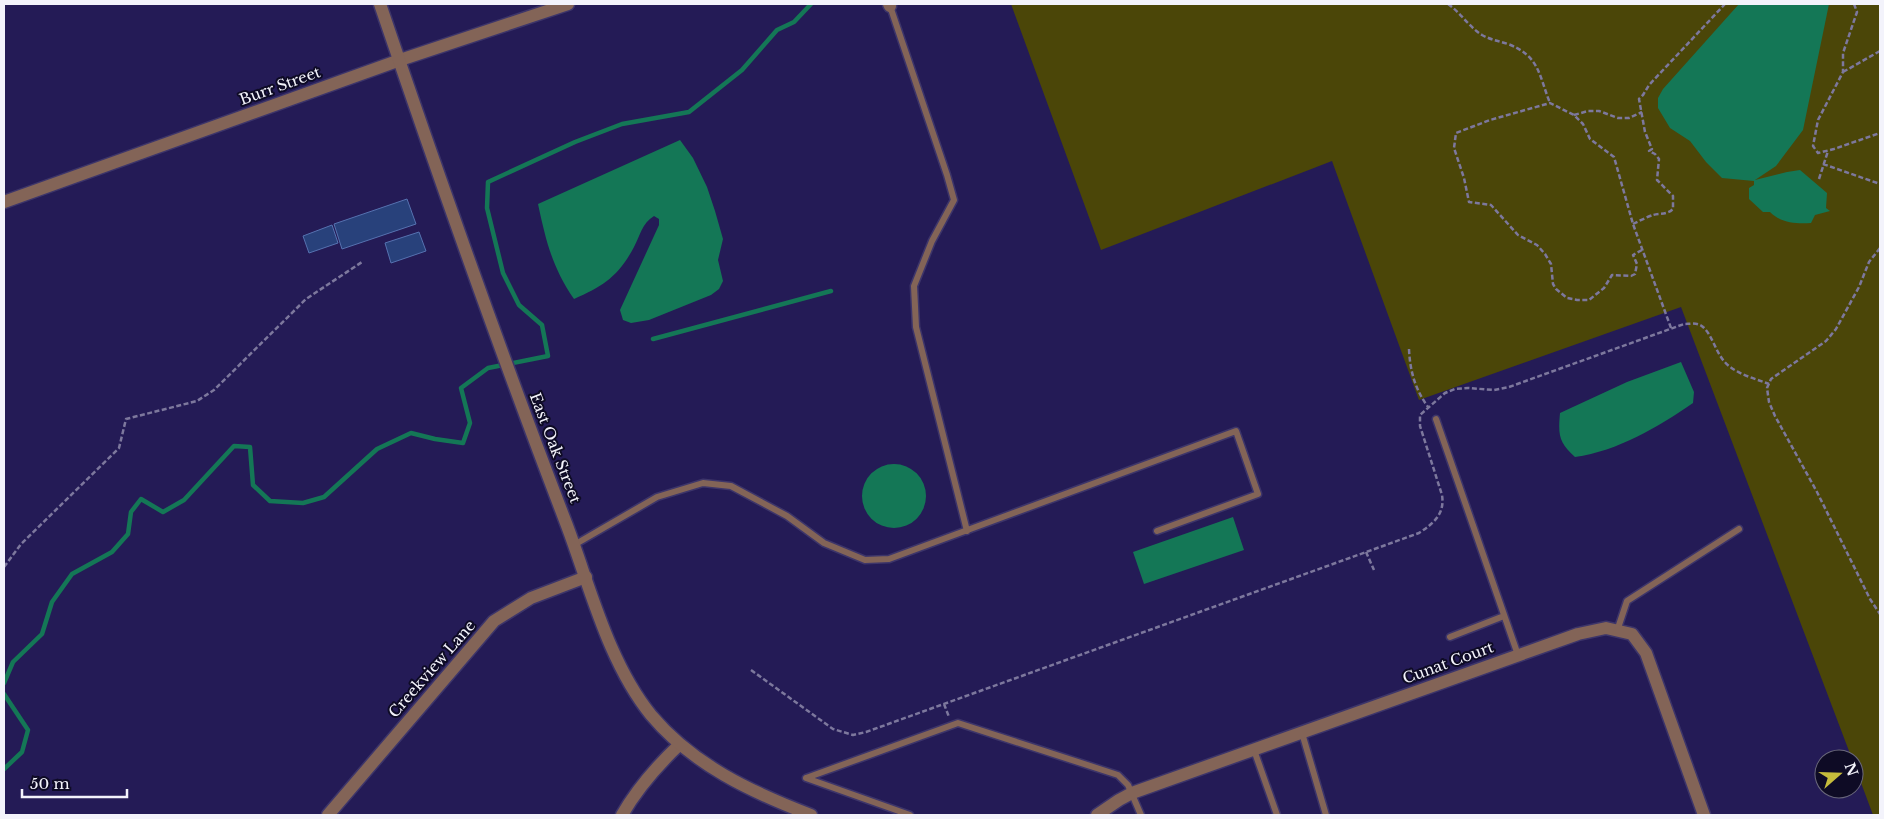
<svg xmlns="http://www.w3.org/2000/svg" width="1884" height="819" font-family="'Libre Baskerville',serif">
	<rect width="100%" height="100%" fill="#241b56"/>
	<!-- green -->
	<path fill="#4b4608" d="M1011 4H1880V815H1873L1854 764V759H1852L1681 307 1419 400 1332 161 1101 250Z"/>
	<!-- water -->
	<path fill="#147756" d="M1739 4H1829L1803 130 1776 166 1755 180 1787 172 1800 170 1827 193 1826 208 1830 211 1815 215 1811 223C1796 224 1781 223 1770 212H1763L1749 199V188L1754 185V181L1722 178 1706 162 1690 141 1670 128 1658 108V98L1663 89Z
		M680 140 693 158 707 187 715 211 723 239 718 260 723 281 719 289 711 295 649 320 631 323 623 320 620 310 659 225V219L654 216C642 223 640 236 634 247 618 277 603 286 574 299 552 267 546 241 538 204Z
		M1681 362 1694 392 1693 403C1658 427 1618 451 1575 457 1559 442 1558 436 1560 413L1627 382Z
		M862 496a32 32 0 1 1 64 0a32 32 0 1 1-64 0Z
		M1233 517 1244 550 1144 584 1133 552Z"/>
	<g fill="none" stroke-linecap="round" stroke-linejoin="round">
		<!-- stream -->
		<path stroke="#147756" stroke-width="4.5" d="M653 339 831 291
			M4 683 13 662 42 634 52 602 72 574 112 552 128 534 131 512 141 499 163 512 184 500 234 446 250 447 253 485 270 501 303 503 324 497 377 449 411 433 435 439 463 443 470 423 461 388 488 368 548 356 542 325 519 305 503 273 487 208 488 182 575 142 622 124 689 112 742 70 777 30 794 22 811 4
			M4 694 28 730 22 752 4 769"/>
	</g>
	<!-- building -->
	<path fill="#28417b" stroke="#5672b0" d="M407 199 416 224 342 249 334 224Z
		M332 225 338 243 309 253 303 236Z
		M419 232 426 251 391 263 385 243Z"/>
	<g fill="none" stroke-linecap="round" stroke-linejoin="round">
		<defs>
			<path id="service" d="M890 6 947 175 954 200 932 241 914 286 916 327 967 531
				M1436 419 1518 655
				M574 545 657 497 703 483 731 486 787 516 824 543 865 560 889 559 1236 431 1258 494 1157 531
				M1617 631 1627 601 1739 529
				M1450 637 1504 616
				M1302 733 1326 815
				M1254 750 1277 815
				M806 778 958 723 1118 775 1128 785 1141 815
				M806 778 910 815"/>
			<path id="minor" d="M889 4 890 6
				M4 202 400 60 568 4
				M328 815 494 621 531 598 586 577
				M622 815C637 789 658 765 679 745
				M1097 815 1119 800 1132 793 1578 634 1606 628 1632 634 1646 653 1704 815"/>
			<path id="tertiary" d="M380 4C439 178 500 351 566 523 590 586 608 662 651 715 693 765 751 792 811 815"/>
		</defs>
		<!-- service casing -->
		<use href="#service" stroke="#3d356a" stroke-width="9"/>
		<!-- minor casing -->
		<use href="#minor" stroke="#3d356a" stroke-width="15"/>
		<!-- tertiary casing -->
		<use href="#tertiary" stroke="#3d356a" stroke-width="15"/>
		<!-- path -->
		<path stroke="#7d789d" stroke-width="2.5" stroke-dasharray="5 2.5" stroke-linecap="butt" d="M1448 4C1461 13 1469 27 1482 35 1491 40 1499 41 1508 44 1540 56 1539 76 1550 103
			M1854 4 1857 12 1843 53V72L1818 120 1813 146 1818 153 1834 149 1880 133
			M1843 72 1880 51
			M1574 115 1588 111H1599L1618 118H1629L1642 112
			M1823 164 1880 184
			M1819 179 1828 151
			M1633 224C1637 222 1649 216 1653 215 1660 213 1667 215 1673 209V196L1657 180 1659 159 1655 154 1649 151 1652 149 1645 132 1639 99 1643 95 1649 85 1725 4
			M1880 248 1869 262 1859 287 1836 329 1826 341 1771 379 1767 388 1769 402 1775 416 1817 492 1870 599 1880 614
			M1642 250 1633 255 1637 264 1635 274 1631 276 1612 275 1604 288 1589 300H1577L1567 298 1556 289 1553 284 1551 264 1545 254 1537 245 1518 235 1491 205 1469 202 1464 178 1454 148 1456 133 1490 120 1550 103 1574 115 1583 124 1590 139 1614 157 1633 224 1671 328
			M1409 349C1410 371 1415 389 1428 407
			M1366 552 1374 570
			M4 567 21 544 119 448 126 419 197 401 214 390 306 299 362 262
			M751 670 833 729 853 735 866 732 1419 533C1434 523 1445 514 1442 495L1420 426V415L1445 393 1455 389 1468 388 1494 390 1509 387 1684 324C1690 324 1698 322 1703 327 1714 337 1716 356 1729 366 1740 375 1756 379 1769 384
			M944 704 949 717"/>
		<!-- service -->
		<use href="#service" stroke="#836457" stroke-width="6"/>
		<!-- minor -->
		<use href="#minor" stroke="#836457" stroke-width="12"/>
		<!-- tertiary -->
		<use href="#tertiary" stroke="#836457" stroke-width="12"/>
	</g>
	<g text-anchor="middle" stroke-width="4" stroke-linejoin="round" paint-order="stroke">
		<!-- street labels -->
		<g font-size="15" fill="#f3f3fb" stroke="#0e0b25">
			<text transform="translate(280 86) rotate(-20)" y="5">Burr Street</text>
			<text transform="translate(555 448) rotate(69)" y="5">East Oak Street</text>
			<text transform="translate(1448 663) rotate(-20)" y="5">Cunat Court</text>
			<text transform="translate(432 669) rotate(-49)" y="5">Creekview Lane</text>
		</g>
	</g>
	<!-- border -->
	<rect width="1884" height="819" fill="none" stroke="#f3f3fb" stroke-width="10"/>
	<!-- north arrow -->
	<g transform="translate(1839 774) rotate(70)"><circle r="24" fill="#0e0b25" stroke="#6a687b"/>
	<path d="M0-4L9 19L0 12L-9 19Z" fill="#c6bc3c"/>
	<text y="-8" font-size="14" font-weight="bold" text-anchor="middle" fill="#f3f3fb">N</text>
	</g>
	<!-- scale -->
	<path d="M22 789v8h105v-8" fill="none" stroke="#f3f3fb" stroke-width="2.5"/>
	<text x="30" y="789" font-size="15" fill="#f3f3fb" stroke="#0e0b25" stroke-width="4" paint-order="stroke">50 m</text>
</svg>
